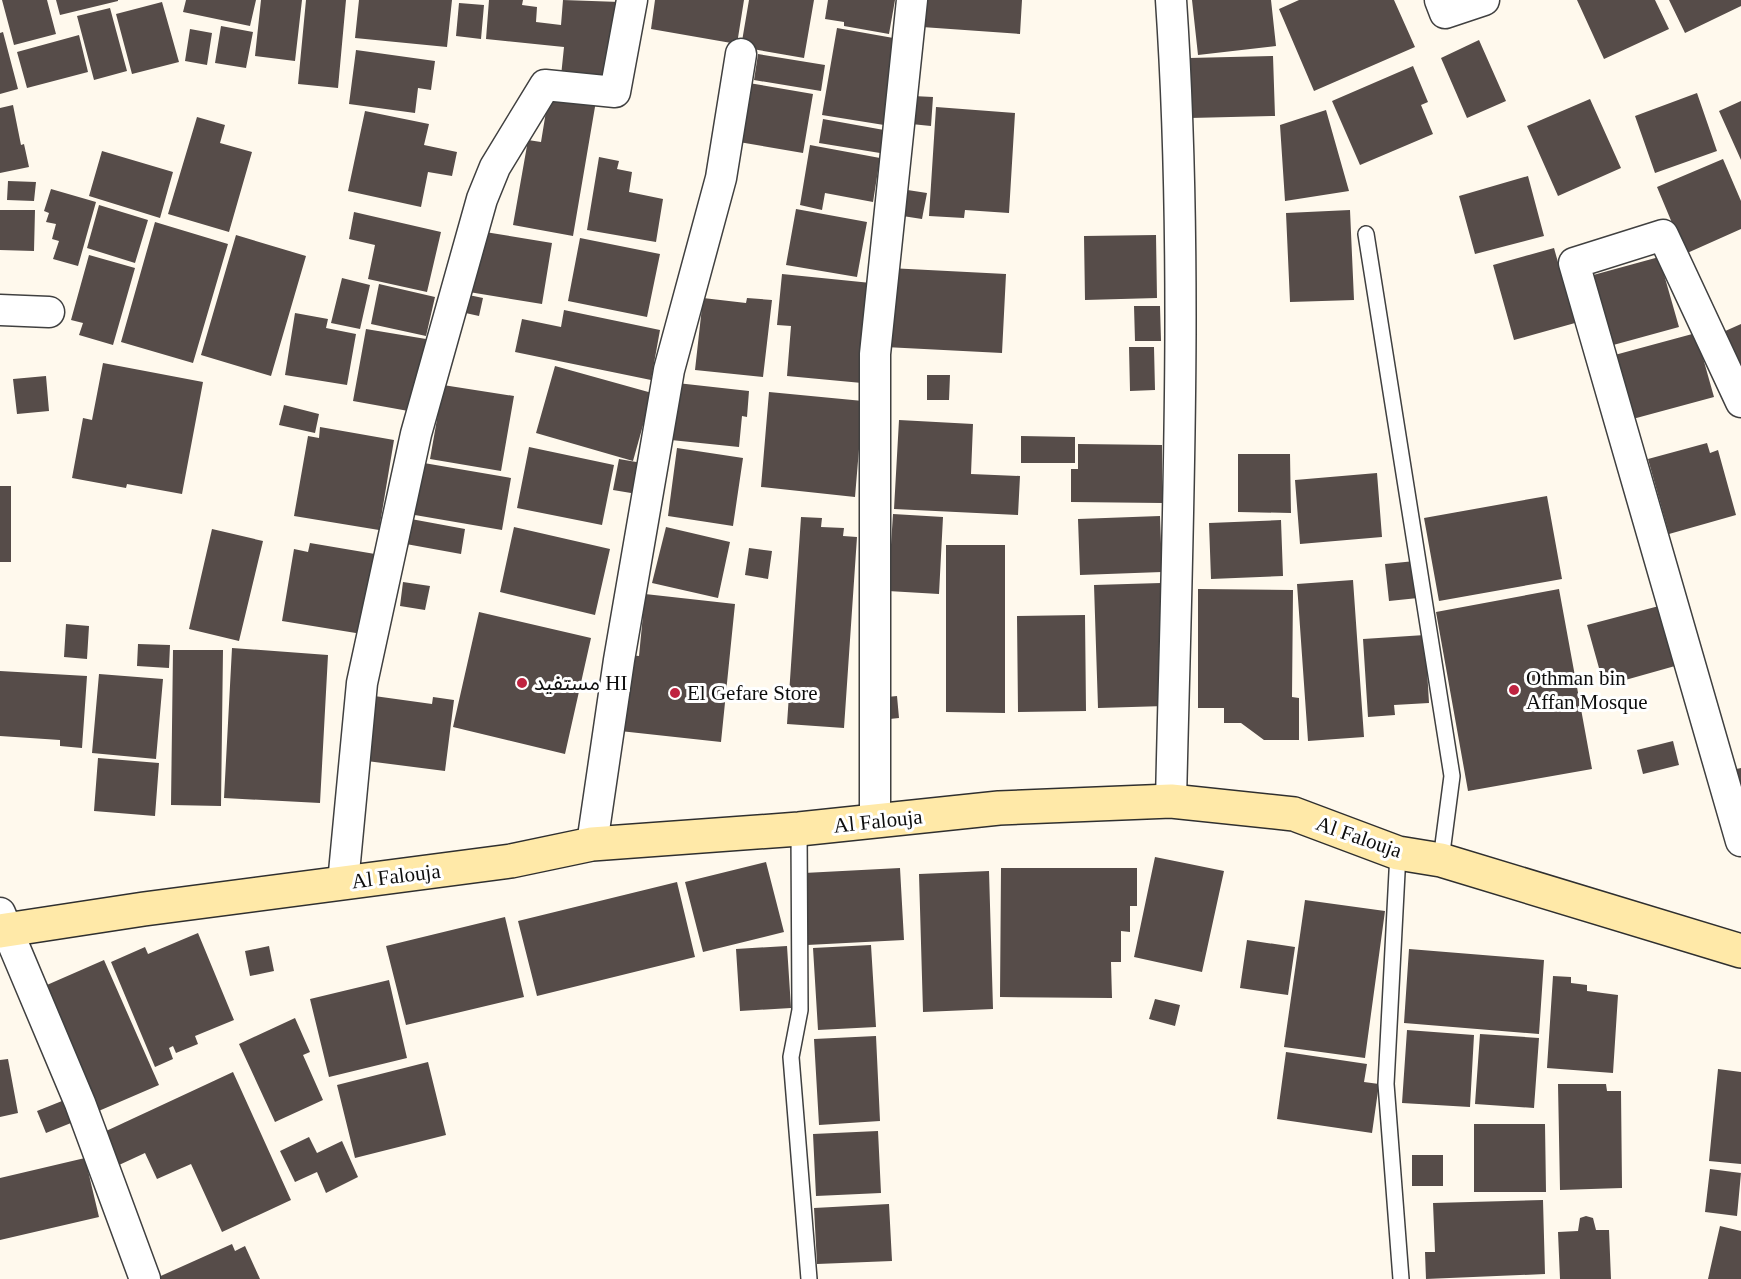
<svg xmlns="http://www.w3.org/2000/svg" width="1741" height="1279" font-family="'Times New Roman','Noto Sans Arabic',serif">
	<rect width="100%" height="100%" fill="#fff9ed"/>
	<!-- building -->
	<path fill="#564c49" d="M2 0H47L56 34 14 45Z
		M56 0H118V1L60 15Z
		M186 0H256L250 26 183 12Z
		M261 0H302L295 61 255 56Z
		M306 0H346L338 88 298 84Z
		M359 0H452L447 47 355 38Z
		M489 0H523L522 5 537 7 536 22 561 25 563 0 620 2 613 81 561 76 564 47 486 39Z
		M655 0H744L737 44 651 29Z
		M749 0H814L804 58 741 47Z
		M828 0H895L889 34 844 26V22L825 19Z
		M924 0H1022L1020 34 922 27Z
		M1192 0H1271L1276 46 1198 55Z
		M1299 0H1394L1415 47 1314 91 1279 9Z
		M1577 0H1655L1669 29 1604 59Z
		M1669 0H1741V6L1685 33Z
		M162 2 179 62 132 74 116 14Z
		M459 3 484 5 481 39 456 36Z
		M110 8 127 71 94 80 77 16Z
		M221 26 253 32 246 68 215 63Z
		M837 28 899 39 884 125 822 115Z
		M190 29 212 33 207 65 185 61Z
		M3 32 18 89 0 94V33Z
		M79 35 88 72 27 88 17 52Z
		M1479 40 1506 101 1467 118 1441 58Z
		M356 50 435 61 431 90 418 88 415 113 349 104Z
		M758 54 825 65 821 91 754 80Z
		M1273 56 1275 116 1190 118 1189 58Z
		M1413 66 1428 102 1421 105 1433 134 1360 165 1332 101Z
		M749 83 813 94 803 153 739 142Z
		M549 93 596 101 573 236 513 225 528 140 541 142Z
		M1697 93 1717 151 1655 173 1635 116Z
		M913 96 933 97 931 126 911 124Z
		M1590 99 1621 168 1558 196 1527 126Z
		M1741 101V160L1719 111Z
		M13 105 21 145 24 144 29 167 0 173V108Z
		M936 107 1015 113 1009 213 965 210 964 218 929 216Z
		M1326 110 1349 191 1285 201 1280 125Z
		M365 111 429 124 424 145 457 152 452 176 428 172 421 207 348 191Z
		M197 117 225 125 220 143 252 152 229 232 168 214Z
		M823 119 884 130 880 153 819 143Z
		M810 145 880 158 873 202 825 193 822 210 800 205Z
		M102 151 173 172 160 218 89 196Z
		M599 157 619 161 617 169 632 172 629 192 663 199 656 242 587 230Z
		M1723 159 1741 201V229L1685 254 1657 187Z
		M1528 176 1544 236 1475 254 1459 196Z
		M8 181 36 182 34 201 7 200Z
		M51 189 96 202 78 266 53 259 59 241 52 239 56 224 46 222 49 213 44 211Z
		M901 189 927 193 922 219 896 215Z
		M99 205 148 220 135 263 87 248Z
		M796 209 867 222 857 277 786 265Z
		M0 210H35L34 251 0 250Z
		M1350 210 1354 300 1290 302 1286 213Z
		M354 212 441 232 427 292 368 279 375 245 349 239Z
		M155 222 228 244 193 363 121 342Z
		M479 231 552 243 542 304 469 292Z
		M236 235 306 256 271 376 201 355Z
		M1156 235 1157 298 1085 300 1084 236Z
		M580 238 660 254 647 317 568 301Z
		M1554 248 1575 323 1514 340 1493 265Z
		M89 255 135 268 113 345 79 335 83 323 71 320Z
		M1659 257 1679 327 1606 347 1586 277Z
		M889 268 1006 274 1002 353 885 347Z
		M782 274 871 283 862 383 787 376 791 326 777 325Z
		M342 278 370 285 360 329 331 323Z
		M379 284 435 297 426 336 371 324Z
		M464 294 483 298 479 316 461 312Z
		M703 298 746 303 747 298 772 300 763 377 695 370Z
		M1134 306H1160L1161 341H1135Z
		M564 310 660 330 651 380 515 352 522 319 561 327Z
		M295 313 328 319 326 328 356 334 347 385 285 375Z
		M1741 324V372L1723 332Z
		M366 329 426 339 414 412 353 401Z
		M1696 333 1714 397 1629 420 1611 356Z
		M1129 347H1154L1155 390 1130 391Z
		M103 363 203 382 182 494 127 484 126 488 72 478 83 418 92 420Z
		M555 366 652 393 633 461 536 433Z
		M927 375H950L949 400H927Z
		M46 376 49 411 17 414 13 379Z
		M677 383 749 391 747 417 742 416 739 447 671 440Z
		M443 385 514 396 501 471 430 459Z
		M769 392 863 401 855 497 761 487Z
		M284 405 319 414 315 433 279 425Z
		M899 420 973 424 971 474 1020 476 1018 515 894 509Z
		M320 427 394 440 379 530 294 516 308 436 319 438Z
		M1021 436 1075 437V463H1021Z
		M1707 443 1710 453 1718 450 1736 515 1669 534 1648 459Z
		M1078 444 1162 445V503L1071 502V469H1078Z
		M529 447 614 465 602 525 517 508Z
		M677 448 743 458 733 526 668 516Z
		M1238 454H1290L1291 513 1238 512Z
		M619 459 642 463 637 494 613 490Z
		M418 462 511 478 502 530 409 514Z
		M1377 473 1382 537 1300 544 1295 480Z
		M0 486H11V562H0Z
		M1547 496 1562 579 1439 601 1424 518Z
		M893 514 943 517 939 594 888 591Z
		M1160 516 1162 572 1080 575 1078 519Z
		M801 517 822 518 821 527 844 528 843 536 857 537 844 728 787 724Z
		M411 519 465 529 461 554 406 544Z
		M1281 520 1283 576 1211 579 1209 523Z
		M514 527 610 549 595 615 500 592Z
		M666 527 730 542 718 598 652 583Z
		M212 529 263 541 239 641 189 629Z
		M310 543 375 554 362 634 282 621 294 549 308 552Z
		M946 545H1005V713L946 712Z
		M749 548 772 551 768 579 745 575Z
		M1415 561 1418 598 1389 601 1385 564Z
		M1353 580 1364 737 1308 741 1297 584Z
		M403 582 430 586 425 610 400 606Z
		M1161 583 1165 706 1098 708 1094 585Z
		M1198 589 1293 590 1292 697 1299 698V740H1264L1241 723H1224V708H1198Z
		M1559 589 1592 769 1468 791 1436 612Z
		M645 594 735 604 721 742 620 731 628 655 639 656Z
		M1659 606 1675 666 1604 686 1587 625Z
		M479 612 591 638 565 754 453 727Z
		M1085 615 1086 711 1018 712 1017 616Z
		M66 624 89 626 87 659 64 657Z
		M1425 635 1429 703 1394 705 1395 715 1368 717 1363 639Z
		M138 644 170 645 169 668 137 666Z
		M232 648 328 655 320 803 224 798Z
		M173 650H223L221 806 171 805Z
		M0 671 87 676 82 748 60 746V740L0 736Z
		M99 674 163 679 156 759 92 753Z
		M367 695 432 704 433 697 454 700 445 771 359 760Z
		M897 696 899 718 880 720 877 698Z
		M1673 741 1679 765 1643 774 1637 750Z
		M98 758 159 763 155 816 94 811Z
		M1741 768V798L1732 770Z
		M1155 857 1224 871 1202 972 1134 957Z
		M766 862 784 932 703 952 685 882Z
		M900 868 904 940 807 945 804 873Z
		M1001 868H1137V906H1130V932L1121 931V962H1111L1112 998 1000 997Z
		M989 871 993 1009 923 1012 919 874Z
		M677 882 695 957 537 996 518 921Z
		M1305 900 1385 911 1365 1058 1284 1047Z
		M505 917 524 997 406 1025 386 946Z
		M198 933 234 1020 195 1036 198 1044 176 1053 173 1046 169 1048 173 1059 155 1067 111 962 145 947 148 954Z
		M1247 940 1295 947 1288 995 1240 988Z
		M871 945 876 1027 818 1030 813 948Z
		M269 946 274 971 250 976 245 951Z
		M787 946 791 1008 740 1011 736 949Z
		M1409 949 1544 960 1539 1034 1404 1023Z
		M104 960 159 1085 94 1113 40 988Z
		M1553 976 1571 977V983L1587 985V991L1618 995 1613 1073 1547 1068Z
		M389 980 407 1058 329 1077 310 999Z
		M1155 999 1180 1005 1175 1026 1149 1019Z
		M295 1018 310 1052 303 1055 323 1100 275 1122 239 1044Z
		M1407 1030 1474 1035 1470 1107 1402 1103Z
		M1480 1034 1539 1038 1534 1108 1475 1104Z
		M876 1036 880 1121 819 1125 814 1039Z
		M1286 1052 1367 1064 1364 1082 1379 1084 1372 1133 1277 1119Z
		M8 1059 18 1113 0 1117V1060Z
		M428 1062 446 1135 355 1158 337 1085Z
		M1718 1069 1741 1072V1164L1709 1161Z
		M233 1072 291 1200 222 1232 191 1164 157 1179 145 1153 119 1165 104 1132Z
		M1558 1084H1606L1607 1091H1621L1622 1188 1560 1190Z
		M62 1101 71 1123 46 1133 37 1111Z
		M1474 1124H1545L1546 1192H1474Z
		M878 1131 881 1193 816 1196 813 1134Z
		M309 1137 317 1153 342 1141 358 1177 326 1193 317 1172 295 1182 280 1151Z
		M1412 1155H1443V1186H1412Z
		M85 1158 99 1217 0 1240V1178Z
		M1710 1169 1741 1173 1737 1216 1705 1212Z
		M1543 1200 1545 1274 1426 1279 1425 1252H1435L1433 1203Z
		M889 1204 892 1261 817 1264 814 1208Z
		M1586 1216 1593 1218 1596 1230H1609L1611 1279H1560L1558 1232 1578 1231 1580 1218Z
		M1720 1226 1741 1231V1279H1708Z
		M232 1244 235 1251 245 1246 260 1279H154Z"/>
	<g fill="none" stroke-linecap="round" stroke-linejoin="round">
		<defs>
			<path id="service" d="M1366 234 1452 776 1441 860
				M799 829 800 1010 791 1057 809 1279
				M1398 853 1386 1084 1401 1279"/>
			<path id="minor" d="M1171 0C1189 266 1177 535 1171 801
				M1440 0 1445 13 1484 0
				M0 310 49 312
				M1741 402 1663 235 1574 263 1741 841
				M875 821V354L912 0
				M592 844 619 660 669 370 721 178 741 54
				M343 883 362 683 416 434 482 199 495 167 545 85 615 92 632 0
				M0 913 80 1103 145 1279"/>
			<path id="secondary" d="M0 931 144 909 511 861 592 844 799 829 999 808 1171 801 1294 814 1398 853 1441 860 1741 951"/>
		</defs>
		<!-- service casing -->
		<use href="#service" stroke="#404040" stroke-width="18"/>
		<!-- minor casing -->
		<use href="#minor" stroke="#404040" stroke-width="33"/>
		<!-- secondary casing -->
		<use href="#secondary" stroke="#2f2f2f" stroke-width="36"/>
		<!-- service -->
		<use href="#service" stroke="#fff" stroke-width="15"/>
		<!-- minor -->
		<use href="#minor" stroke="#fff" stroke-width="30"/>
		<!-- secondary -->
		<use href="#secondary" stroke="#ffe9a8" stroke-width="33"/>
	</g>
	<!-- markers -->
	<g fill="#bf2340" stroke="#fff" stroke-width="2">
		<circle cx="522" cy="683" r="6"/>
		<circle cx="1514" cy="690" r="6"/>
		<circle cx="675" cy="693" r="6"/>
	</g>
	<g text-anchor="middle" stroke-width="6" stroke-linejoin="round" paint-order="stroke">
		<!-- poi labels -->
		<g font-size="21" fill="#0d0d0d" stroke="#fff" text-anchor="start">
			<text x="1526" y="685">Othman bin<tspan x="1526" dy="24">Affan Mosque</tspan></text>
			<text x="534" y="690">مستفيد HI</text>
			<text x="687" y="700">El Gefare Store</text>
		</g>
		<!-- street labels -->
		<g font-size="21" fill="#0d0d0d" stroke="#fff">
			<text transform="translate(878 821) rotate(-6)" y="7">Al Falouja</text>
			<text transform="translate(1359 837) rotate(19)" y="7">Al Falouja</text>
			<text transform="translate(396 876) rotate(-7)" y="7">Al Falouja</text>
		</g>
	</g>
</svg>
